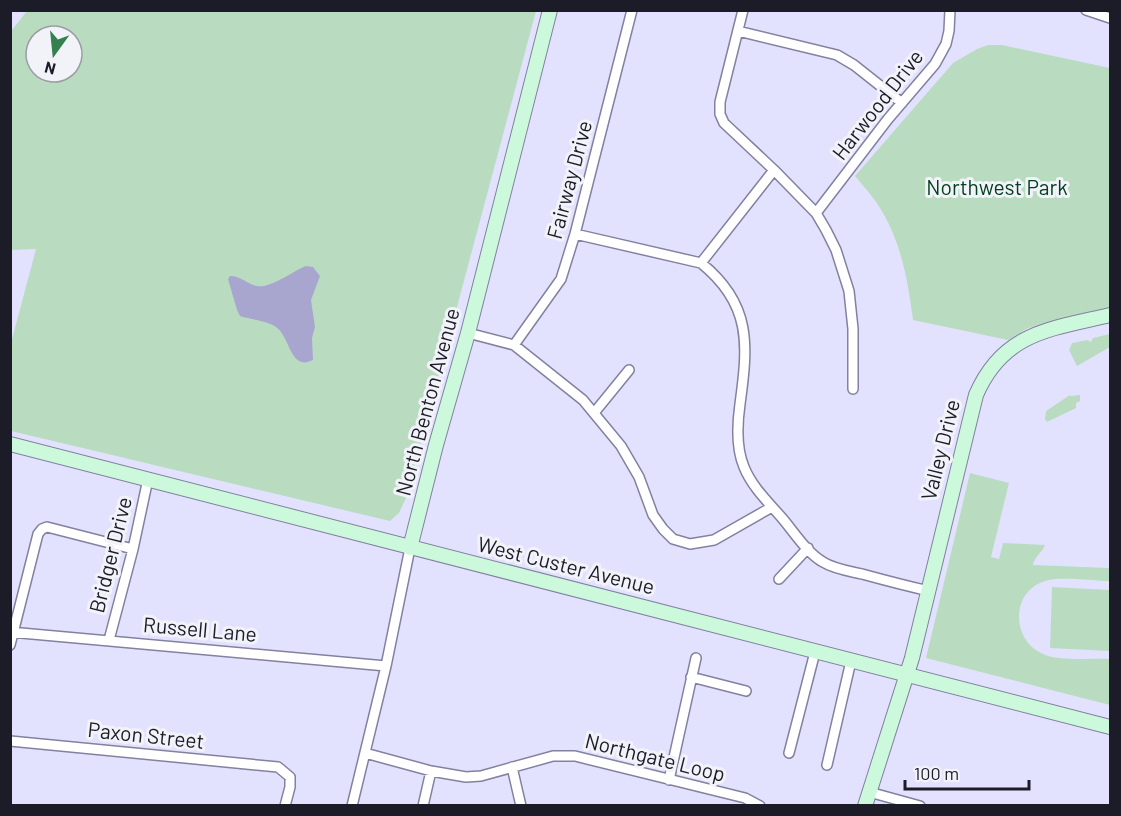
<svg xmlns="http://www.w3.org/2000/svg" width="1121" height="816" font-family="Barlow,sans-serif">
	<rect width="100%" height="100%" fill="#e3e2fe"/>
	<!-- green -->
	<path fill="#b9dcc1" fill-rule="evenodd" d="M27 11H536L406 498 399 513 390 521 11 431V343L36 249 10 250 11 31ZM36 36H72V72H36Z
		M988 45H1002L1110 68V308L1028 328 1008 340 913 320C908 282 902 246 883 213 876 200 865 188 855 176L953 63 977 49Z
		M1110 334V347L1077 366 1069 350 1072 343 1087 340 1091 342 1093 338Z
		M1070 395 1071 396 1080 395V401L1076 403V408L1047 422 1045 419 1046 411Z
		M970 473 1009 483 991 557 999 559 1003 543 1045 545C1042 553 1034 557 1033 565L1110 568V581C1094 581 1059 576 1045 581 1011 592 1011 638 1041 653 1057 662 1092 658 1110 659V705L926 658Z
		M1052 587 1110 590V651L1050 648Z"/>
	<!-- water -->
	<path fill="#a8a6ce" d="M306 266 313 267 320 276 311 300 315 327 312 338 313 360C290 372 290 336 276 327 266 320 252 320 240 316L237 310 228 279 230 276C241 276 247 284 257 286 270 289 293 271 306 266Z"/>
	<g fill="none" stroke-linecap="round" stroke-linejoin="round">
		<defs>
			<path id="street" d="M743 10 720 102V114L724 123 774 170 816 213 826 230 836 250 849 291 853 329V389
				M1086 10 1110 18
				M738 31 837 55 854 65 902 103
				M816 213 888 119 935 64 946 44 949 31 950 10
				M575 234 701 263C752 304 748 345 740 404 737 425 736 448 744 467 752 487 769 503 782 518 794 532 807 553 823 562 834 569 849 571 862 574 884 580 907 586 929 591
				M701 263 774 170
				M468 333 514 345 583 400 621 446 639 477 653 515 663 529 673 539 690 544 714 540 772 507
				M514 345 561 279 575 234 632 10
				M594 413 629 370
				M779 579 808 548
				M10 632 386 666
				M109 640 133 549 148 479
				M10 645 38 534 42 529 47 527 133 549
				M691 677 746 691
				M10 741 278 767 290 777V787L285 806
				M365 753 431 771 466 777 481 776 553 756H575L745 798 760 806
				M789 753 815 652
				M827 765 851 661
				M512 767 521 806
				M669 780 696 658
				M869 792 920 806
				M352 806 386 666 410 548
				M423 806 431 771"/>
			<path id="secondary" d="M10 444 1110 727
				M410 548 436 445 468 333 550 10
				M865 806 912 658 976 395C1003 332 1051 329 1110 315"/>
		</defs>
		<!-- street casing -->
		<use href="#street" stroke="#8281a0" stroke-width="12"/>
		<!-- secondary casing -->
		<use href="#secondary" stroke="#8281a0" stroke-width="16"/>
		<!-- street -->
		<use href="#street" stroke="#fff" stroke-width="9"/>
		<!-- secondary -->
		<use href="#secondary" stroke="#ccf8dc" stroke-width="14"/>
	</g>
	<g text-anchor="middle" stroke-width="6" stroke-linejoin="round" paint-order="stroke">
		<!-- street labels -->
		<g font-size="21" fill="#1c1b28" stroke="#f2f2f9">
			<text transform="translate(878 105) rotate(-52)" y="7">Harwood Drive</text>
			<text transform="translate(570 180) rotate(-75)" y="7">Fairway Drive</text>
			<text transform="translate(428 402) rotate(-75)" y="7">North Benton Avenue</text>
			<text transform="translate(941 450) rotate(-76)" y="7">Valley Drive</text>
			<text transform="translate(111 555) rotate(-76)" y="7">Bridger Drive</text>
			<text transform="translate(566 566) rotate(14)" y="7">West Custer Avenue</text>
			<text transform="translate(200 630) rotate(5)" y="7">Russell Lane</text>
			<text transform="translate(146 736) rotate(6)" y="7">Paxon Street</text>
			<text transform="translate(655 758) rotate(14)" y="7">Northgate Loop</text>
		</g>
		<!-- park labels -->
		<g font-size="21" fill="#00411e" stroke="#f2f2f9">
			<text x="997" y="195">Northwest Park</text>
		</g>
	</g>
	<!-- border -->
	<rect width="1121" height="816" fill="none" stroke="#1c1b28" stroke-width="24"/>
	<!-- north arrow -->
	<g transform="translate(54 54) rotate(195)"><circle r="28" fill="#f2f2f9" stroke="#9c9ca5" stroke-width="1.5"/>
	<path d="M0-4.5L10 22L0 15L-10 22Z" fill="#34804f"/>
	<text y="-9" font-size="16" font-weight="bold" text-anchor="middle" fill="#1c1b28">N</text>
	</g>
	<!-- scale -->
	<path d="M905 780v9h124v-9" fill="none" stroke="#1c1b28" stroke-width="3"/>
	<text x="914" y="780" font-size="18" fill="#1c1b28" stroke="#f2f2f9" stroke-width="4.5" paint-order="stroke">100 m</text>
</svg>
